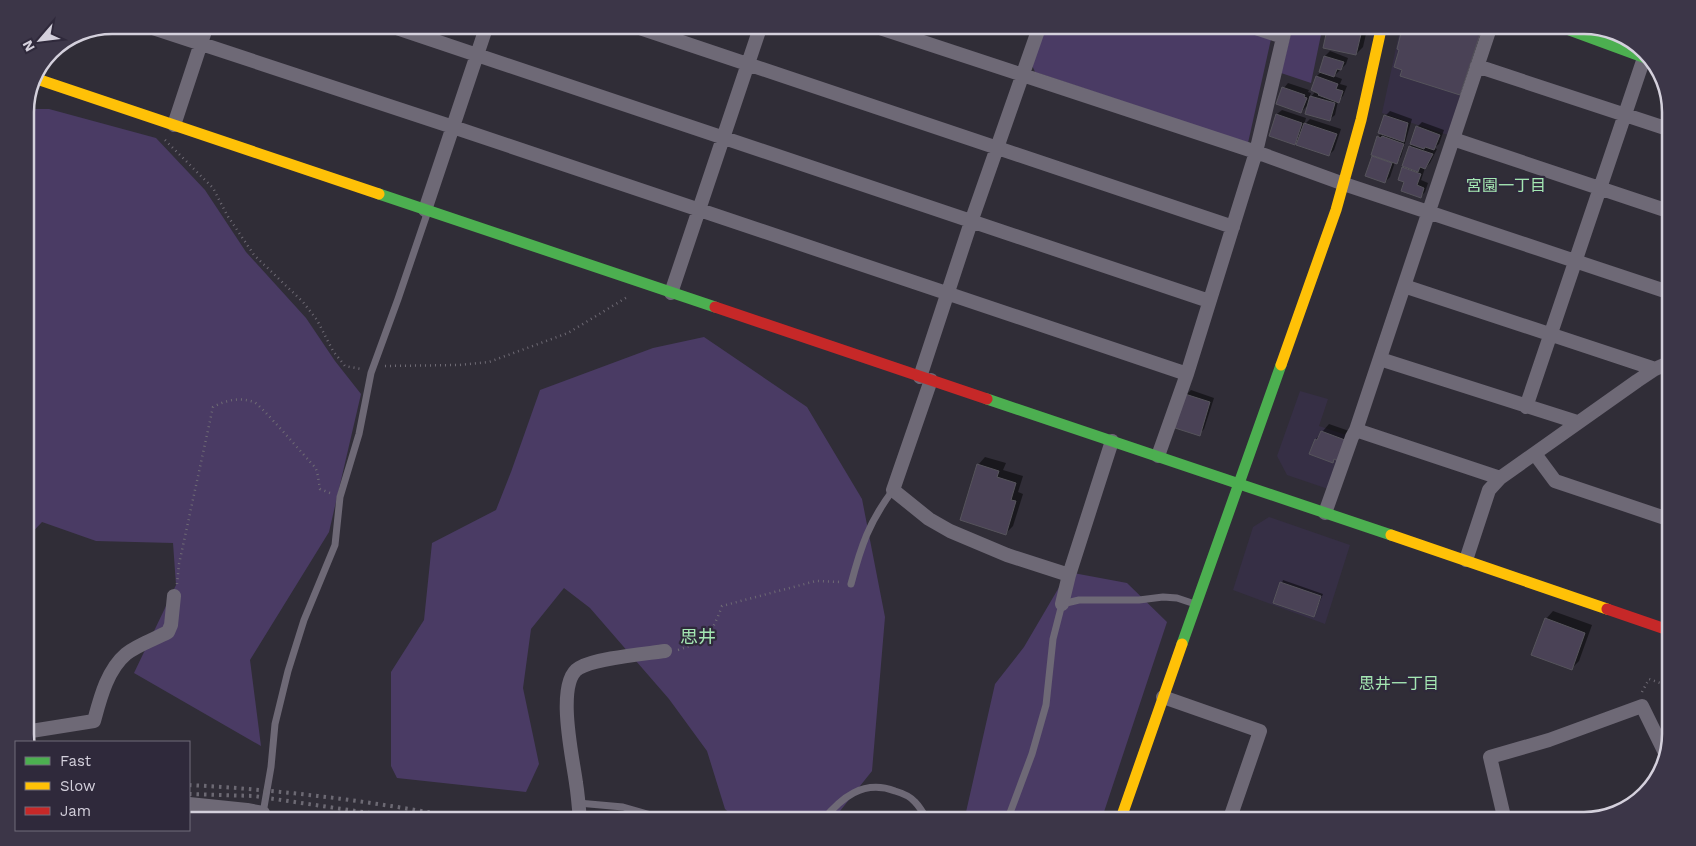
<svg xmlns="http://www.w3.org/2000/svg" width="1696" height="846" font-family="'Work Sans','Noto Sans JP',sans-serif">
	<rect width="100%" height="100%" fill="#302d37"/>
	<!-- built -->
	<path fill="#362f45" d="M1401 25H1484L1448 135 1382 113Z
		M1300 391 1328 399 1319 426 1349 436 1331 490 1287 475 1277 456Z
		M1269 517 1350 545 1325 624 1233 590 1253 527Z"/>
	<!-- green -->
	<path fill="#4a3b64" d="M1045 25H1227L1271 39 1248 143 1035 72 1032 65Z
		M1293 25H1323L1311 83 1281 73Z
		M25 109H49L156 138 205 190 246 252 306 318 335 361 361 394 329 532 250 660 261 746 134 673 176 585 173 543 96 541 42 522 25 540Z
		M704 337 807 407 862 499 885 617 872 771 832 821H738L725 809 707 751 669 699 590 608 564 588 531 629 523 688 539 764 526 792 397 778 391 766V672L424 620 432 543 496 510 511 472 540 390 653 348Z
		M1068 572 1127 583 1167 622 1101 821H964L995 684 1024 647Z"/>
	<!-- shadow -->
	<path fill="#0007" d="M1329 25H1368L1363 47 1356 54 1324 47Z
		M1405 25H1489L1470 83 1460 93 1404 69 1401 49 1398 48Z
		M1330 51 1348 58 1346 64 1334 76 1342 79 1340 84 1347 86 1343 96 1338 101 1335 115 1330 119 1309 104 1301 112 1284 88 1288 83 1309 90 1308 92 1311 93 1309 99 1316 91 1312 90 1317 76 1322 71H1320L1325 56Z
		M1282 110 1306 118 1304 125 1310 119 1341 129 1334 150 1329 155 1300 138 1294 144 1277 114Z
		M1390 111 1412 119 1401 157 1397 162H1395L1390 177 1385 182 1367 175 1378 137 1382 133 1385 116Z
		M1422 122 1444 130 1439 144 1434 148 1437 149 1430 163 1425 168 1421 180 1428 183 1425 192 1420 197 1406 181 1399 179 1410 146 1413 144 1417 127Z
		M1191 390 1214 398 1204 429 1199 434 1186 395Z
		M1329 424 1352 432 1332 461 1311 453 1316 439Z
		M985 457 1006 463 1003 470 1023 476 1018 492 1023 494 1013 526 1006 533 978 465Z
		M1283 580 1323 594 1314 615 1275 602Z
		M1553 611 1592 625 1579 661 1572 668 1546 619Z"/>
	<!-- building -->
	<path fill="#4a4256" stroke="#56545c" d="M1328 25H1355L1354 29 1362 30 1356 55 1323 48Z
		M1403 25H1483L1460 95 1400 76 1402 70 1394 67 1399 50 1397 49Z
		M1324 56 1344 62 1341 70 1337 69 1334 77 1319 72Z
		M1316 76 1338 84 1336 89 1343 91 1339 103 1318 95 1319 94 1311 90Z
		M1282 87 1305 95 1304 97 1307 98 1301 113 1276 104Z
		M1310 96 1335 103 1330 121 1305 114Z
		M1276 114 1302 123 1295 145 1269 136Z
		M1384 115 1408 123 1404 142 1378 133Z
		M1304 123 1337 134 1329 156 1296 145Z
		M1416 126 1440 135 1434 150 1425 147 1424 149 1410 144Z
		M1377 136 1381 138 1382 136 1404 144 1397 164 1371 155Z
		M1409 146 1433 154 1425 169 1420 167 1418 172 1402 166Z
		M1372 156 1392 163 1385 183 1365 176Z
		M1402 167 1421 174 1417 185 1424 188 1421 198 1401 191 1404 182 1398 180Z
		M1185 394 1210 402 1200 436 1175 428Z
		M1321 431 1345 440 1340 462 1334 459 1333 463 1309 454 1315 439 1317 440Z
		M977 464 999 471 997 477 1016 483 1011 500 1016 501 1006 535 960 520Z
		M1280 582 1321 596 1314 617 1273 603Z
		M1545 618 1585 633 1572 670 1531 655Z"/>
	<g fill="none" stroke-linecap="round" stroke-linejoin="round">
		<!-- path -->
		<path stroke="#6e6a74" stroke-width="2.5" stroke-dasharray="1 4" stroke-linecap="butt" d="M165 140 213 188 227 215 254 255 303 302 317 320 333 351 345 366 361 369
			M385 366 459 365 489 362 568 333 629 296
			M177 584 179 564 213 407C226 400 239 397 254 402 261 405 306 458 315 467L317 471 320 489 330 493
			M678 650C707 641 712 633 722 606L816 581 842 582
			M1642 692 1649 679 1671 687"/>
		<!-- lane -->
		<path stroke="#6e6976" stroke-width="7" d="M1608 44 1610 31
			M851 584C861 546 869 522 893 490
			M578 803 623 807 672 821
			M263 813 271 767 275 724 288 671 304 620 335 545 340 497 359 434 371 373 398 299 428 211
			M822 821C841 798 863 779 895 791 902 793 910 796 915 802 920 807 924 814 928 821
			M1007 821 1032 754 1046 705 1053 639 1062 604 1079 600H1139L1163 597 1177 598 1195 604"/>
		<!-- street -->
		<path stroke="#6e6976" stroke-width="14" d="M144 25 453 127 1187 374
			M388 25 1209 301
			M631 25 1233 227
			M871 25 1256 152 1344 184 1671 293
			M1247 25 1283 37
			M1477 66 1671 130
			M174 125 207 25
			M1453 139 1671 212
			M425 210 487 25
			M1404 286 1655 369
			M671 293 761 25
			M1380 359 1577 422
			M920 377 971 222 1040 25
			M931 380 893 490 929 519 950 531 1007 555 1069 575
			M1526 407 1644 58
			M1356 430 1500 478
			M1535 454 1555 481 1671 520
			M1158 456 1187 374 1256 152 1286 25
			M1325 513 1352 437 1356 430 1491 25
			M1466 560 1489 490 1500 478 1637 381 1655 369 1671 362
			M1062 604 1069 575 1112 441
			M1163 697 1260 731 1229 821
			M25 732 94 721C100 699 107 670 126 654 137 645 155 639 168 632L171 625 174 596
			M189 804 247 810 263 813 262 821
			M1626 808 1635 803
			M580 821C579 808 578 795 576 783 573 759 555 682 579 668 596 658 644 654 665 651
			M1505 821 1490 757 1549 740 1642 706 1666 755"/>
		<!-- fast -->
		<path stroke="#4caf50" stroke-width="11" d="M1556 25 1654 61
			M379 194 715 307
			M987 399 1391 535
			M1182 644 1281 365"/>
		<!-- slow -->
		<path stroke="#ffc107" stroke-width="11" d="M37 79 379 194
			M1281 365 1336 210 1361 120 1382 25
			M1391 535 1607 609
			M1120 821 1182 644"/>
		<!-- jam -->
		<path stroke="#c62828" stroke-width="11" d="M715 307 987 399
			M1607 609 1671 631"/>
		<!-- rail -->
		<path stroke="#6c6973" stroke-width="4" stroke-dasharray="2.5 5" stroke-linecap="butt" d="M189 785C285 790 380 802 475 821
			M189 794 254 796 424 821"/>
	</g>
	<g text-anchor="middle" stroke-width="4.5" stroke-linejoin="round" paint-order="stroke">
		<!-- neighbourhood labels -->
		<g font-size="16" fill="#a4e7b2" stroke="#2f293b">
			<text x="1506" y="191">宮園一丁目</text>
			<text x="1399" y="689">思井一丁目</text>
		</g>
		<!-- quarter labels -->
		<g font-size="18" fill="#a4e7b2" stroke="#2f293b">
			<text x="698" y="643">思井</text>
		</g>
	</g>
	<!-- crop -->
	<path d="M0 0H1696V846H0ZM112 34H1584A78 78 0 0 1 1662 112V734A78 78 0 0 1 1584 812H112A78 78 0 0 1 34 734V112A78 78 0 0 1 112 34Z" fill="#3c3648" fill-rule="evenodd"/>
	<path fill="none" stroke="#d4d0dc" stroke-width="2.5" d="M112 34H1584A78 78 0 0 1 1662 112V734A78 78 0 0 1 1584 812H112A78 78 0 0 1 34 734V112A78 78 0 0 1 112 34Z"/>
	<!-- legend -->
	<rect x="15" y="741" width="175" height="90" fill="#2f293b" stroke="#716c7b"/>
	<rect x="25" y="757" width="25" height="8" fill="#4caf50" stroke="#716c7b"/>
	<text x="60" y="766" font-size="15" fill="#d4d0dc">Fast</text>
	<rect x="25" y="782" width="25" height="8" fill="#ffc107" stroke="#716c7b"/>
	<text x="60" y="791" font-size="15" fill="#d4d0dc">Slow</text>
	<rect x="25" y="807" width="25" height="8" fill="#c62828" stroke="#716c7b"/>
	<text x="60" y="816" font-size="15" fill="#d4d0dc">Jam</text>
	<!-- north arrow -->
	<g transform="translate(40 40) rotate(242)" stroke="#2f293b" stroke-width="4" paint-order="stroke">
	<path d="M0-4L9 19L0 12L-9 19Z" fill="#d4d0dc"/>
	<text y="-8" font-size="14" font-weight="bold" text-anchor="middle" fill="#d4d0dc">N</text>
	</g>
</svg>
